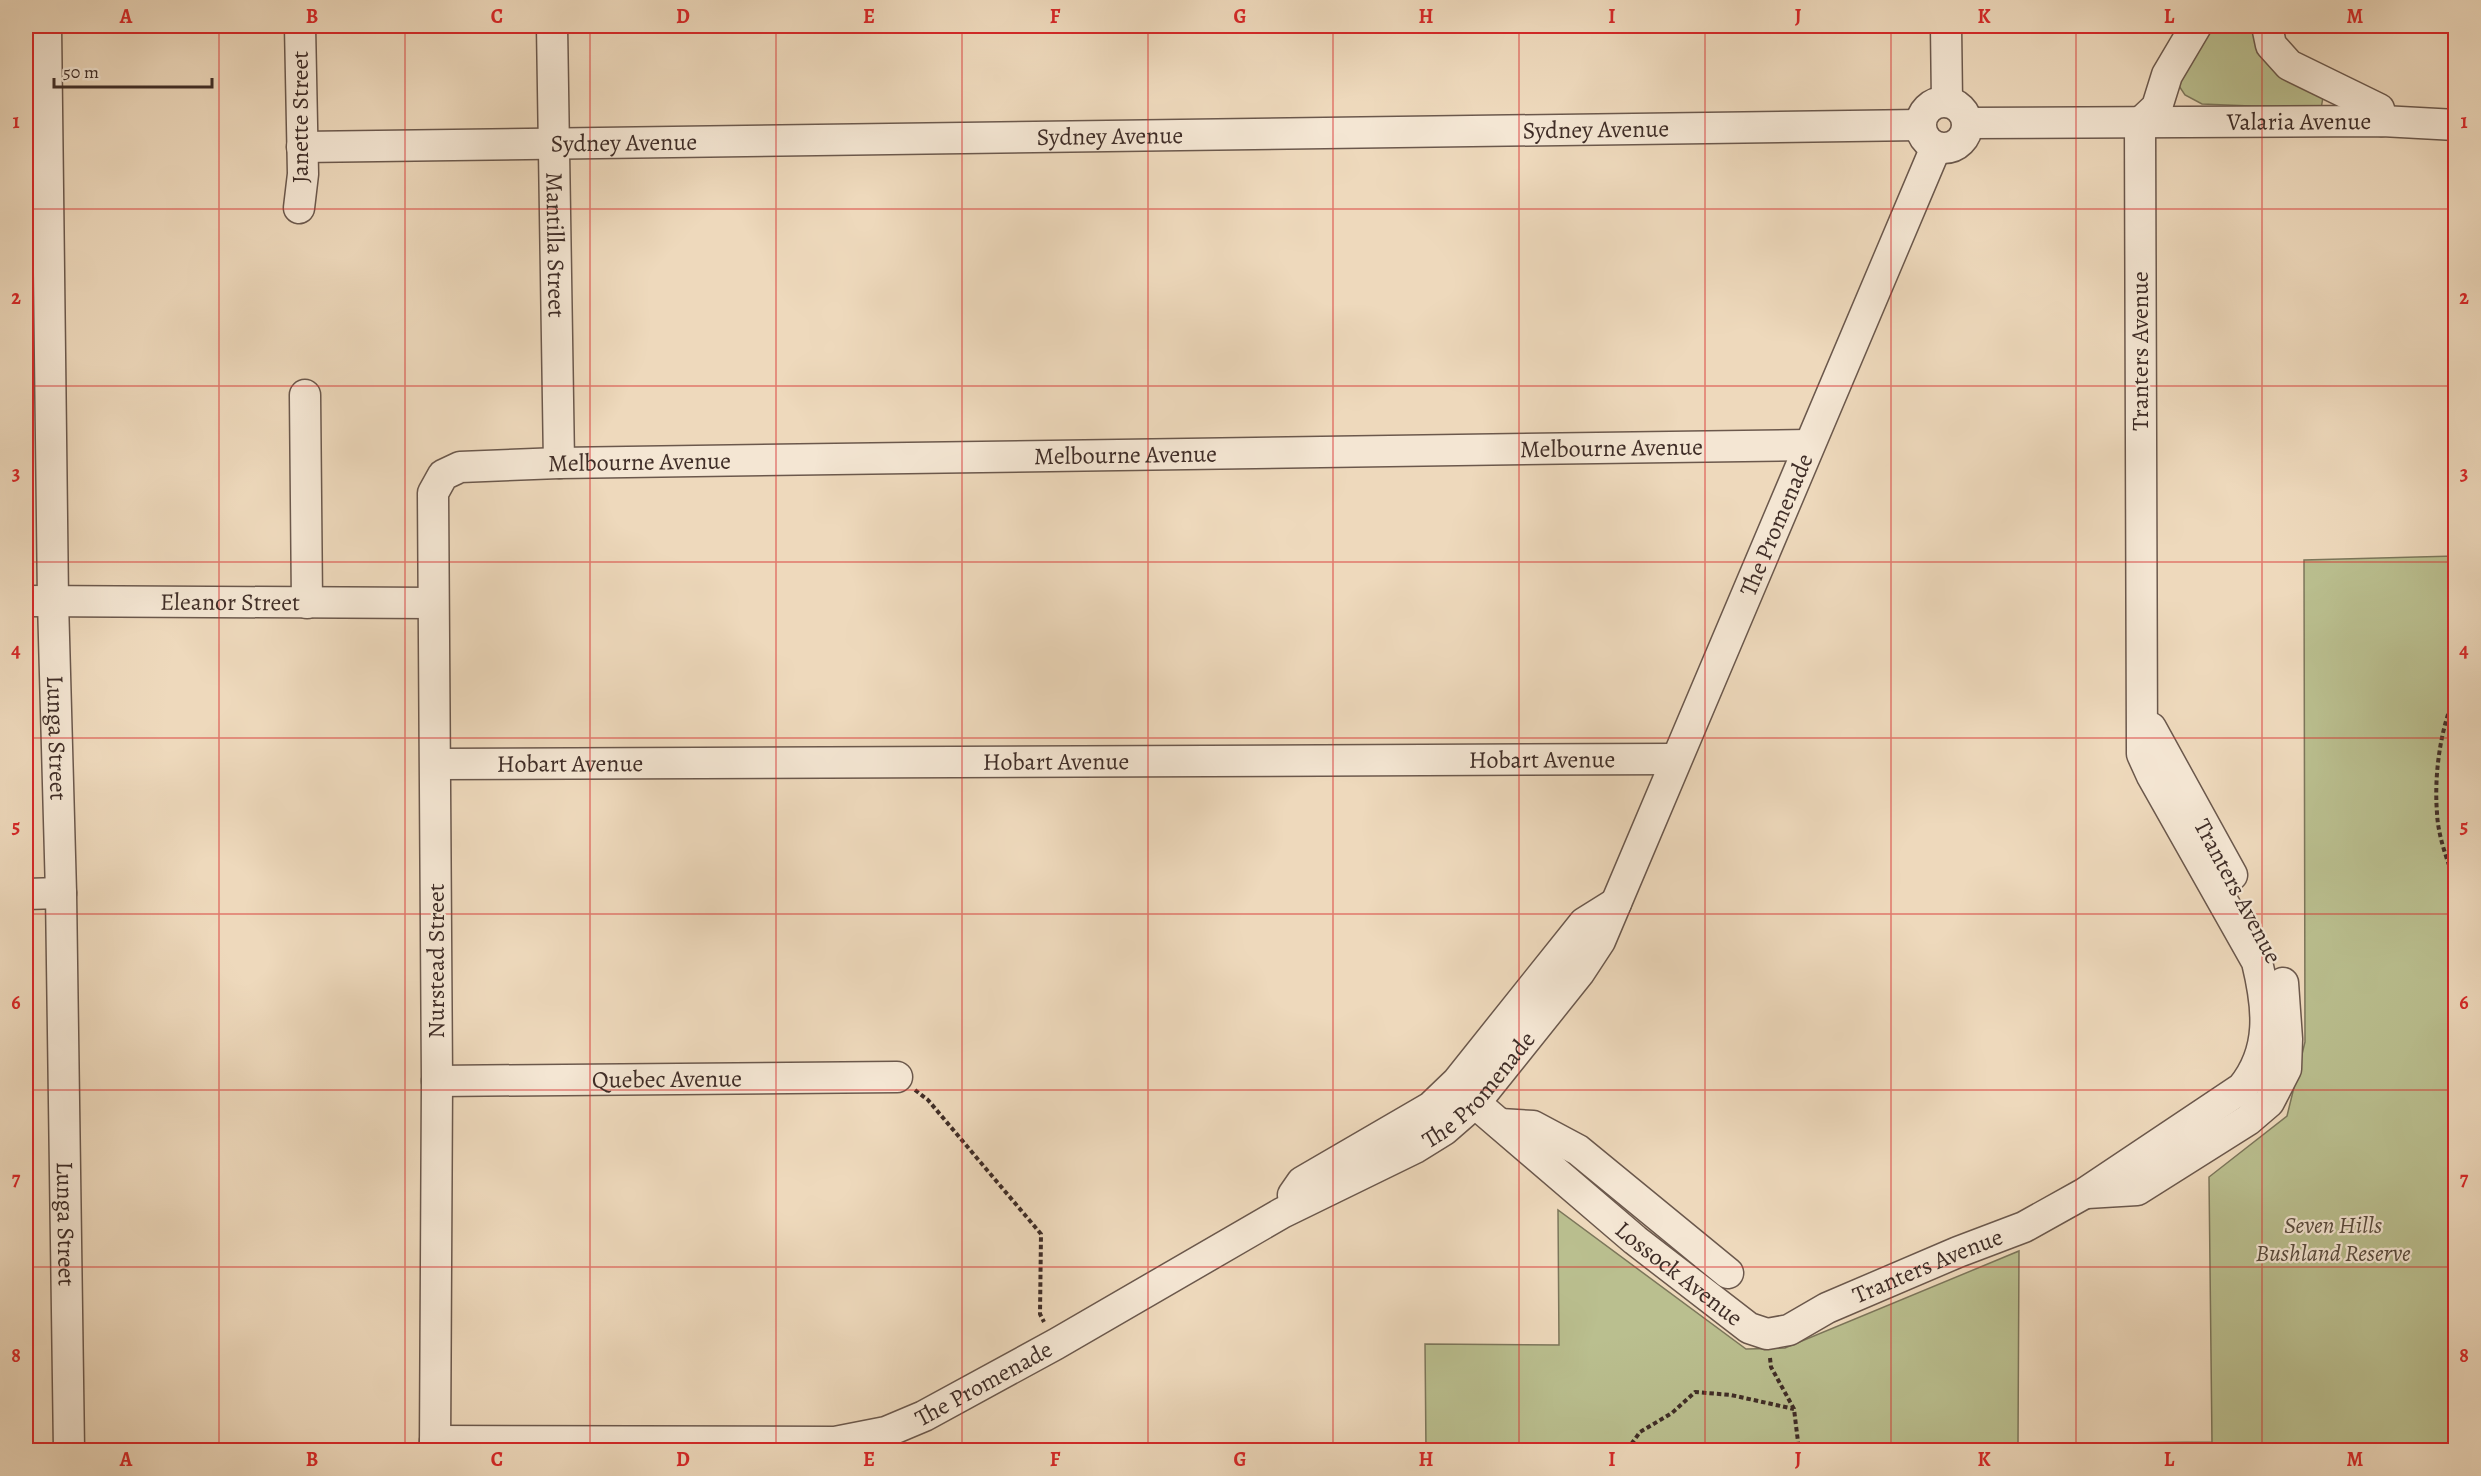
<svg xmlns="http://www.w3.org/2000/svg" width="2481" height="1476" font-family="Alegreya,serif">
	<rect width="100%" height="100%" fill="#eed9bc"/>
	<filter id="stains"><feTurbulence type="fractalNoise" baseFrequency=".00333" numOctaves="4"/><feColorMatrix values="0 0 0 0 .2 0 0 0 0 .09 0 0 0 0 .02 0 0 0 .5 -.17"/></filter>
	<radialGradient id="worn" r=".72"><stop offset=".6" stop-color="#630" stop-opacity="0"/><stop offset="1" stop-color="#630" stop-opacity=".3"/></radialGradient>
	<!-- green -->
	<path fill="#babf8f" stroke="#7c765b" stroke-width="1.5" d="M2209 26H2258L2323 97 2321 109 2202 104 2185 95 2177 83Z
		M2455 556V1450H1426L1425 1344 1559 1345 1558 1210 1746 1349 1785 1348 2019 1251 2018 1444 2212 1442 2209 1177 2287 1116 2305 1042 2304 560Z"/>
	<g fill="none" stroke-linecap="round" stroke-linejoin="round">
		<defs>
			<g id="minor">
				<path id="s1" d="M46 26 53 601 61 893 69 1450"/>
				<path id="s2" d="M552 26 559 463"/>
				<path d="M1946 26 1947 102"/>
				<path d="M2267 26 2271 45 2289 65 2379 109 2382 121"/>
				<circle cx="1944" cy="125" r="23"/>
				<path id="s3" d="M1967 123 2382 121 2456 125"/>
				<path id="s4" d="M302 147 1920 125"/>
				<path d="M299 208 303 174 300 26"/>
				<path d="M305 395 307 603"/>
				<path id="s5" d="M26 601 433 603"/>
				<path d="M2151 728 2232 875"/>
				<path id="s6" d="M436 764 1676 759"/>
				<path d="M26 894 61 893"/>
				<path id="s7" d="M437 1081 897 1077"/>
				<path id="s8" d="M1475 1103 1635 1240 1749 1328 1767 1334 1789 1330 1827 1308 1958 1252 2024 1227 2085 1193 2242 1088C2273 1050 2268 1007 2257 962L2152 776 2142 754 2140 123 2157 107 2167 75 2196 26"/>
				<path d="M1500 1124 1533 1126 1578 1150 1728 1273"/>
				<path d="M2087 1193 2137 1190 2248 1120 2269 1102 2286 1069 2287 1039 2283 983"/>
				<path d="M1293 1195 1302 1182 1431 1107 1457 1082 1584 923 1616 903"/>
				<path id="s9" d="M435 1441 835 1442 886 1432 924 1416 1056 1344 1282 1213 1415 1148 1444 1130 1475 1103 1579 973 1600 941 1936 147"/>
				<path id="s10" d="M435 1450 437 1081 433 493 443 475 460 467 559 463 1809 445"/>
			</g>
		</defs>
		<!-- minor casing -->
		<use href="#minor" stroke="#6b584c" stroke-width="33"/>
		<!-- path -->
		<path stroke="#3f2d27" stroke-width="4" stroke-dasharray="4.5 3" stroke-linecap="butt" d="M2456 693C2440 729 2434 775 2437 813 2438 837 2448 862 2456 885
			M915 1090 928 1100 1041 1234 1040 1314 1044 1322
			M1770 1358 1771 1367 1794 1409 1799 1450
			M1627 1450 1640 1432 1672 1413 1695 1392 1731 1395 1794 1409"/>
		<!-- minor -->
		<use href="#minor" stroke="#f4e6d3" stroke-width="30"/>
	</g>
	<!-- grid -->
	<path fill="none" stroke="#d62828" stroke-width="1.5" stroke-opacity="0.55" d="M219 26V1450M405 26V1450M590 26V1450M776 26V1450M962 26V1450M1148 26V1450M1333 26V1450M1519 26V1450M1705 26V1450M1891 26V1450M2076 26V1450M2262 26V1450M26 209H2456M26 386H2456M26 562H2456M26 738H2456M26 914H2456M26 1090H2456M26 1267H2456"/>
	<g text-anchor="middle" stroke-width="4.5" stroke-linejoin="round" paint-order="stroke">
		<!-- street labels -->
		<g font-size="24" fill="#3f2d27" stroke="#f4e6d3">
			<text transform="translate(300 117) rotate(-90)" y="8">Janette Street</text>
			<text dy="8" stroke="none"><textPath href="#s3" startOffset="332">Valaria Avenue</textPath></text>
			<text dy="8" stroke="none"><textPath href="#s4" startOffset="1294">Sydney Avenue</textPath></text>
			<text dy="8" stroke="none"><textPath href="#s4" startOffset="808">Sydney Avenue</textPath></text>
			<text dy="8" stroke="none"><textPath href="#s4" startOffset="322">Sydney Avenue</textPath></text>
			<text dy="8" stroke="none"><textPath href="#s2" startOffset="219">Mantilla Street</textPath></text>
			<text transform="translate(2140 351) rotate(-90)" y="8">Tranters Avenue</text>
			<text dy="8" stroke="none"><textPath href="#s10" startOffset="2148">Melbourne Avenue</textPath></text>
			<text dy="8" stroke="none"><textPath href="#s10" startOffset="1662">Melbourne Avenue</textPath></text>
			<text dy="8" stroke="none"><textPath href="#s10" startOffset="1176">Melbourne Avenue</textPath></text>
			<text dy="8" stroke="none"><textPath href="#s9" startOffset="1785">The Promenade</textPath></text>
			<text dy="8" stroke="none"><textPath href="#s5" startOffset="204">Eleanor Street</textPath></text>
			<text dy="8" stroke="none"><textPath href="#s1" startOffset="712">Lunga Street</textPath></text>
			<text dy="8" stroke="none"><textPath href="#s6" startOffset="1106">Hobart Avenue</textPath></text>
			<text dy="8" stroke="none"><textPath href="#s6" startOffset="620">Hobart Avenue</textPath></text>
			<text dy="8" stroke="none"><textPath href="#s6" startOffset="134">Hobart Avenue</textPath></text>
			<text transform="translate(2238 891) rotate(62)" y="8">Tranters Avenue</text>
			<text transform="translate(436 961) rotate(-90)" y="8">Nurstead Street</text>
			<text dy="8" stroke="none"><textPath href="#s7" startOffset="230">Quebec Avenue</textPath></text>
			<text dy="8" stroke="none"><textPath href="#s9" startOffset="1140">The Promenade</textPath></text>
			<text dy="8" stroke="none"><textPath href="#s1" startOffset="1198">Lunga Street</textPath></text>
			<text dy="8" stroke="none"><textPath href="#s8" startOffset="549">Tranters Avenue</textPath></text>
			<text dy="8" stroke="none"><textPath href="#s8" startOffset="266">Lossock Avenue</textPath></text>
			<text dy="8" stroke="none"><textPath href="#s9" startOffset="561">The Promenade</textPath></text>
		</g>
		<!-- park labels -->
		<g font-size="24" font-style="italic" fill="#584a3c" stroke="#f4e6d3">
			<text x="2333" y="1233">Seven Hills<tspan x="2333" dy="28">Bushland Reserve</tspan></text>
		</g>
	</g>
	<!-- margin -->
	<rect width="2481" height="1476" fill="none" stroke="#eed9bc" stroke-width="66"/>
	<!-- scale -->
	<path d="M54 78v9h158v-9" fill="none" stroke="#3f2d27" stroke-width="3"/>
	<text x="63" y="78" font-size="18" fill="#3f2d27" stroke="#f4e6d3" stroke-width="4.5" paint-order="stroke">50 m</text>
	<rect x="33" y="33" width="2415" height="1410" fill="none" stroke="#d62828" stroke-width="2"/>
	<g font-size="20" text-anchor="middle" font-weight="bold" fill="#d62828">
		<text x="126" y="23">A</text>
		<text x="312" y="23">B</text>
		<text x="497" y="23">C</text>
		<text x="683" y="23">D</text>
		<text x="869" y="23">E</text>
		<text x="1055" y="23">F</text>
		<text x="1240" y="23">G</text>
		<text x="1426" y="23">H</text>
		<text x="1612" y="23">I</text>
		<text x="1798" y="23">J</text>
		<text x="1984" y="23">K</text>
		<text x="2169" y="23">L</text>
		<text x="2355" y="23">M</text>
		<text x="16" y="128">1</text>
		<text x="2464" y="128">1</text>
		<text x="16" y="304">2</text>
		<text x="2464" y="304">2</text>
		<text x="16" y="480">3</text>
		<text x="2464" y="480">3</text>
		<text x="16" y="657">4</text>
		<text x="2464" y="657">4</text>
		<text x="16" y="833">5</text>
		<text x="2464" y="833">5</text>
		<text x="16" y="1009">6</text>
		<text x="2464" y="1009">6</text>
		<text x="16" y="1185">7</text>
		<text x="2464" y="1185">7</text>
		<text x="16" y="1362">8</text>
		<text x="2464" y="1362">8</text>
		<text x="126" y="1466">A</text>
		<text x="312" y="1466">B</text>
		<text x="497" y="1466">C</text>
		<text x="683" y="1466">D</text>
		<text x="869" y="1466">E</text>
		<text x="1055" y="1466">F</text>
		<text x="1240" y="1466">G</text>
		<text x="1426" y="1466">H</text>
		<text x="1612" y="1466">I</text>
		<text x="1798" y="1466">J</text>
		<text x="1984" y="1466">K</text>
		<text x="2169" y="1466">L</text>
		<text x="2355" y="1466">M</text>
	</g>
	<rect width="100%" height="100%" filter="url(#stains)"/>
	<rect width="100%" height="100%" fill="url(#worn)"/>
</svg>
